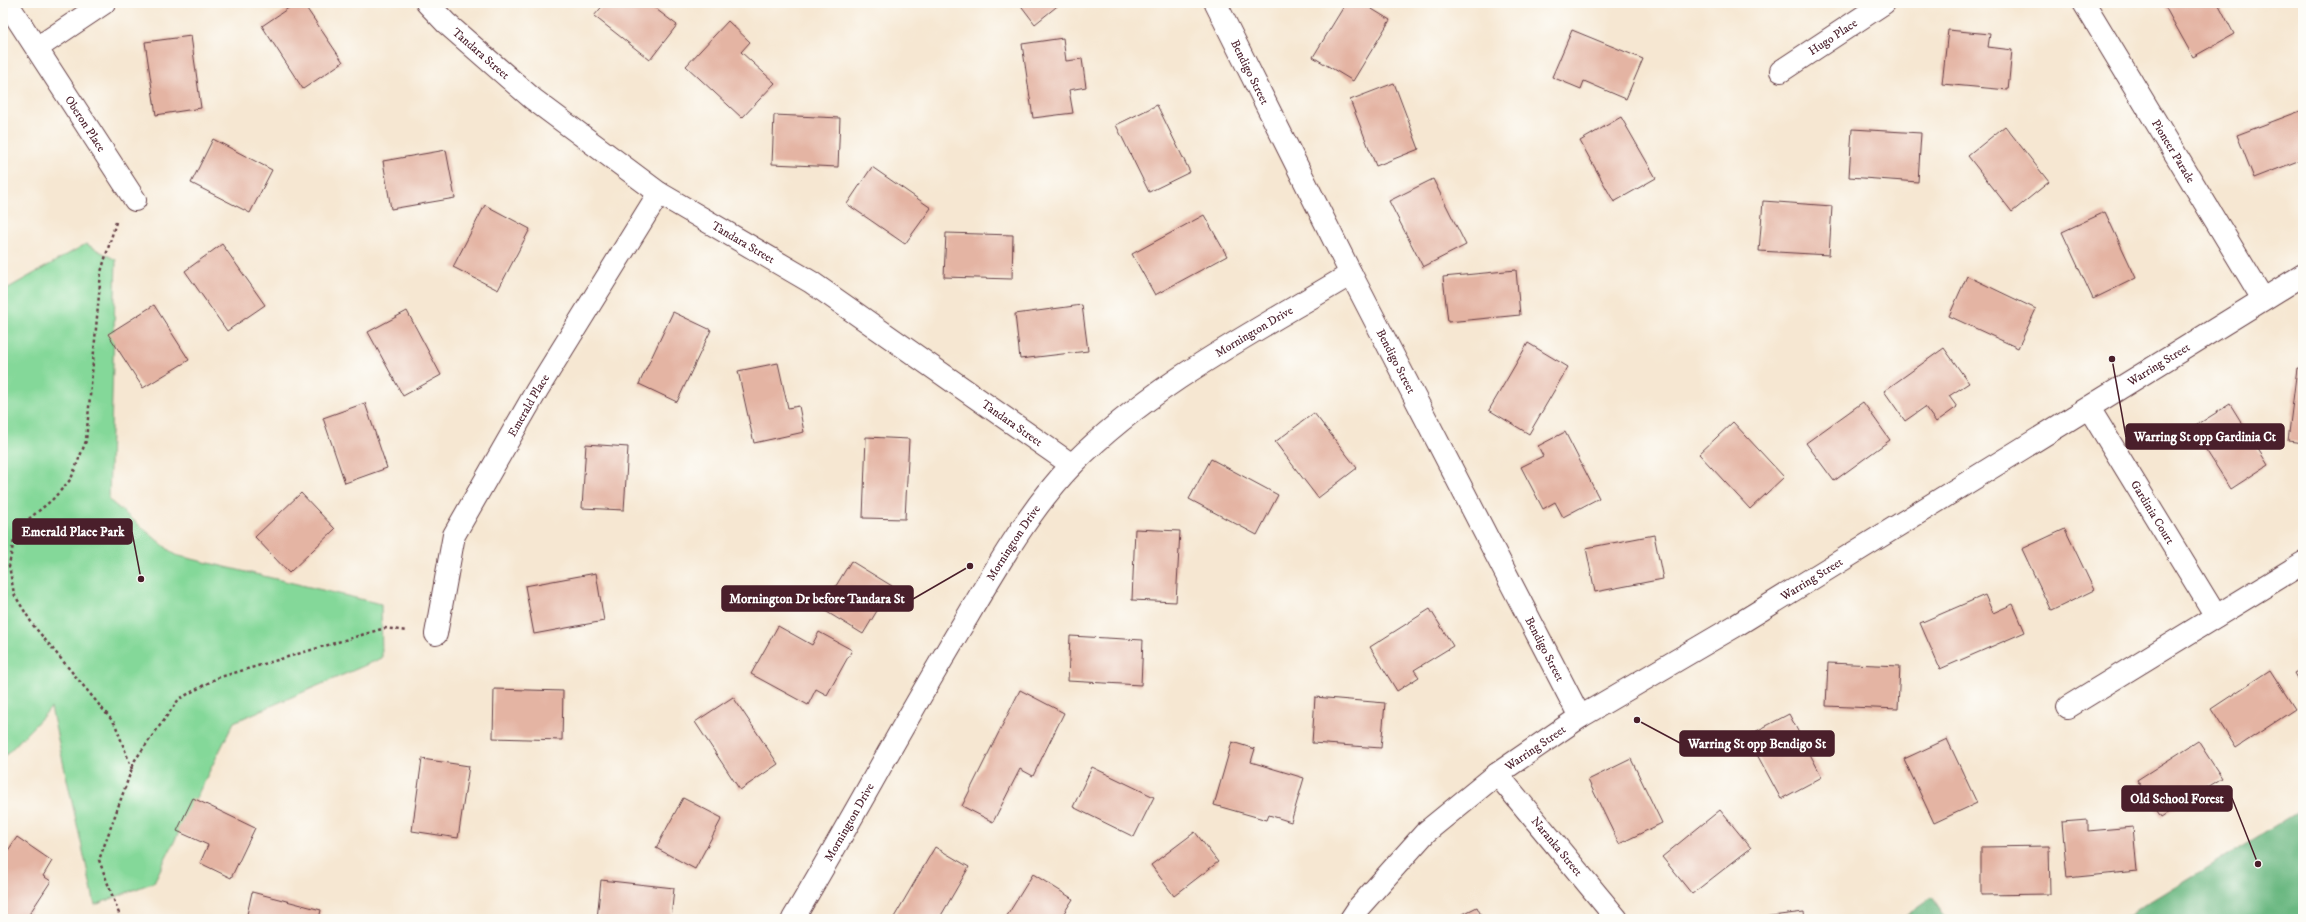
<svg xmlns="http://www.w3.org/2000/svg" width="2306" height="922" font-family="'IM FELL DW Pica',serif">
	<rect width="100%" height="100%" fill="#fdfcf7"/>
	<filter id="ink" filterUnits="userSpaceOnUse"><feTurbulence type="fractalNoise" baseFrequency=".025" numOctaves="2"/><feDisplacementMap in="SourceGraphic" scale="8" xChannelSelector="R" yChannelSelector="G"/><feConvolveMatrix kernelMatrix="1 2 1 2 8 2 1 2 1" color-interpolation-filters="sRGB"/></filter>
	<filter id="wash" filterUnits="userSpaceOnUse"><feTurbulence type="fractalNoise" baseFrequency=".012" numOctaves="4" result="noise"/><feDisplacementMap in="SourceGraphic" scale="16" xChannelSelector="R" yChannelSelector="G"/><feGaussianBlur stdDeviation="0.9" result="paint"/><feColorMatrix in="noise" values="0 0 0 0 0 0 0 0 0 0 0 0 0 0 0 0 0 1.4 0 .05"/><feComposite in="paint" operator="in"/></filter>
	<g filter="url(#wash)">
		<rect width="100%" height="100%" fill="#f6e7d2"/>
		<!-- green -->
		<path fill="#84d899" stroke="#677c62" d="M86 244 116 260 109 500 175 555 381 604 382 658 234 722 154 882 95 905 51 708 3 758V291Z"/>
		<!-- forest -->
		<path fill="#6bb881" stroke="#5a6c56" d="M2303 809V919H2122Z
			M1932 897 1947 919H1901Z"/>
		<g id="blocks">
			<!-- building -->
			<path fill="#e4b4a3" d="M296 3H303L343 62 303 89 262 26Z
				M605 3H648L677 25 650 60 594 16Z
				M1019 3H1061L1035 24Z
				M1346 3H1362L1390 20 1353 81 1313 57Z
				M2163 3H2218L2234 34 2193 57Z
				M728 21 750 42 741 52 775 83 742 118 686 66Z
				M1572 30 1643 59 1626 99 1584 81 1581 89 1552 77Z
				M1948 30 1990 34 1988 47 2012 50 2008 90 1942 84Z
				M191 36 201 108 156 115 145 42Z
				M1063 38 1066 61 1082 59 1086 87 1069 90 1073 113 1033 118 1022 44Z
				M1394 83 1419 149 1376 166 1350 100Z
				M1157 105 1190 172 1149 192 1116 125Z
				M2303 110V159L2254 178 2237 135Z
				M774 115 840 118 838 167 772 164Z
				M1621 117 1656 178 1614 202 1580 141Z
				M2005 126 2049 182 2012 212 1968 156Z
				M1852 129 1921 133 1918 182 1849 177Z
				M213 139 272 170 250 213 191 183Z
				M446 150 455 198 391 209 383 161Z
				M872 167 931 208 905 244 847 204Z
				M1433 179 1466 245 1423 267 1389 201Z
				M1763 201 1832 206 1829 255 1759 251Z
				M485 205 530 229 498 290 453 267Z
				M2105 212 2136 278 2093 299 2062 232Z
				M1204 215 1227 256 1155 295 1132 254Z
				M946 233 1013 235 1012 279 944 277Z
				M222 244 265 305 227 331 185 271Z
				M1516 270 1520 315 1448 322 1443 277Z
				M1967 276 2036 309 2018 348 1949 316Z
				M154 305 189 360 143 388 108 334Z
				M1082 305 1088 351 1020 359 1015 314Z
				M407 311 441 375 403 396 368 332Z
				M673 312 711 330 677 402 639 384Z
				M1528 343 1568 367 1529 434 1489 410Z
				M1944 348 1969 383 1949 396 1957 407 1936 422 1925 407 1905 421 1884 391Z
				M778 363 788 408 799 406 804 432 754 443 738 371Z
				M2297 368 2303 369V443L2288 441Z
				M1863 402 1890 440 1834 481 1806 443Z
				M365 403 387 468 345 483 323 418Z
				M2230 404 2268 465 2231 489 2192 428Z
				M1314 413 1357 468 1318 498 1275 442Z
				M1733 422 1784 477 1750 509 1699 454Z
				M1565 432 1599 498 1563 517 1555 502 1543 509 1521 467 1543 456 1538 446Z
				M866 437 909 439 905 519 863 518Z
				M586 444 628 447 624 510 582 508Z
				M1211 459 1278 495 1257 535 1189 499Z
				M301 493 335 529 289 573 255 537Z
				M1135 529 1180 531 1176 602 1132 600Z
				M2065 529 2094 590 2051 611 2022 549Z
				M1654 535 1663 579 1595 592 1586 548Z
				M851 561 892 586 863 634 822 609Z
				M596 573 604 621 534 634 525 586Z
				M1985 595 1993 613 2013 604 2025 632 1940 669 1920 623Z
				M1430 609 1453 646 1414 670 1419 677 1397 691 1370 647Z
				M778 626 812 645 819 632 852 650 827 695 816 689 808 705 751 674Z
				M1070 636 1143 640 1141 685 1068 681Z
				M1828 663 1900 666 1898 709 1826 706Z
				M2303 668V689L2294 673Z
				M2270 670 2295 709 2236 748 2211 709Z
				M494 689 563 691 562 740 493 738Z
				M1020 690 1064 713 1033 776 1020 769 993 822 962 806Z
				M733 697 778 764 740 790 695 722Z
				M1315 697 1385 703 1381 748 1312 743Z
				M1789 714 1822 777 1781 799 1747 736Z
				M1947 739 1977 803 1934 823 1904 759Z
				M2198 741 2222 778 2161 817 2137 780Z
				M1232 742 1255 749 1251 762 1304 778 1291 822 1269 815 1267 820 1214 805Z
				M422 759 469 766 458 838 412 831Z
				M1631 759 1662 823 1619 844 1588 780Z
				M1092 767 1154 797 1134 837 1073 807Z
				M193 798 255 828 231 878 200 863 208 845 177 831Z
				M683 798 722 818 695 869 656 848Z
				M1720 810 1751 848 1692 894 1662 857Z
				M2088 820V831L2133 827 2137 871 2067 878 2062 822Z
				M1195 832 1218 862 1174 896 1151 865Z
				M17 837 52 861 43 876 51 881 26 919H6L3 917V858Z
				M2049 846 2050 894 1981 895V847Z
				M935 847 969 867 939 919H893Z
				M1033 874 1073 899 1060 919H1005Z
				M601 880 674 888 671 919H597Z
				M252 892 321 910 319 919H246Z
				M1477 907 1483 919H1453Z
				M1804 912 1805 919H1755V918Z"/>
		</g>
	</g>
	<g filter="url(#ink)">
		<use href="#blocks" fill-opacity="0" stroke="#643d44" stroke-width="1"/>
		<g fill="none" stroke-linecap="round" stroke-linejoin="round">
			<defs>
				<g id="minor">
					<path id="s1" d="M7 3 135 200"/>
					<path id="s2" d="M427 3 446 23 533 99 659 193 811 282 1072 465"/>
					<path id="s3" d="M2084 3 2263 299"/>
					<path id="s4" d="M1216 4 1351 274 1580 717"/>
					<path d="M37 48 104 3"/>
					<path id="s5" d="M1781 71 1884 3"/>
					<path id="s6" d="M2089 408 2216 616"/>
					<path id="s7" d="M436 634 454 535 537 390 659 193"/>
					<path d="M2068 707 2303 563"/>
					<path id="s8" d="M1497 774 1617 919"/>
					<path id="s9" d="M793 919C852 820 906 718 966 619 996 568 1032 506 1073 464 1152 384 1255 332 1351 274"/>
					<path id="s10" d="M1351 919 1359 907 1426 832 1497 774 1580 717 1737 625 2303 275"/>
				</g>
			</defs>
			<!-- minor casing -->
			<use href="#minor" stroke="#643d44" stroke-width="24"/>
			<!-- path -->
			<path stroke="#643d44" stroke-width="2.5" stroke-dasharray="3 3" stroke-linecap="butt" d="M116 222 101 272 86 441 71 479 52 500 25 522 14 540 9 565 14 594 33 625 115 724 132 769
				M121 919 99 860 135 760 179 699 217 678 385 628 407 631"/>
			<!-- minor -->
			<use href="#minor" stroke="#fff" stroke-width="22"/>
		</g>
	</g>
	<g text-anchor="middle" stroke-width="3.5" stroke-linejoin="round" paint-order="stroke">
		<!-- street labels -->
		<g font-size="12" fill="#4a1f2b" stroke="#fdfcf7">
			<text dy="4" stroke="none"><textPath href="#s5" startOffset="62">Hugo Place</textPath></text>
			<text dy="4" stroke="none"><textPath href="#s2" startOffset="74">Tandara Street</textPath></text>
			<text dy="4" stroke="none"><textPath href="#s4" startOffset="76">Bendigo Street</textPath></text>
			<text dy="4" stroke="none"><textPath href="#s1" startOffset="144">Oberon Place</textPath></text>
			<text dy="4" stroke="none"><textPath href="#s3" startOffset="173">Pioneer Parade</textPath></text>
			<text dy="4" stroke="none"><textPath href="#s2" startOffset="398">Tandara Street</textPath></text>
			<text dy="4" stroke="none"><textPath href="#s9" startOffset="760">Mornington Drive</textPath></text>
			<text dy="4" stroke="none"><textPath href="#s4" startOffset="400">Bendigo Street</textPath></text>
			<text dy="4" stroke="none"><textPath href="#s10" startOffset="985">Warring Street</textPath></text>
			<text dy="4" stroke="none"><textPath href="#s7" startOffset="250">Emerald Place</textPath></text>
			<text dy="4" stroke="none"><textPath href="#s2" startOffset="722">Tandara Street</textPath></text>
			<text dy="4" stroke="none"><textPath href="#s6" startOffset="122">Gardinia Court</textPath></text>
			<text dy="4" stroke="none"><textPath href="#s9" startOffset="436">Mornington Drive</textPath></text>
			<text dy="4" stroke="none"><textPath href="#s10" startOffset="577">Warring Street</textPath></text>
			<text dy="4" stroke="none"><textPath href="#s4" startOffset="724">Bendigo Street</textPath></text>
			<text dy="4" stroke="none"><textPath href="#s10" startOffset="253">Warring Street</textPath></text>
			<text dy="4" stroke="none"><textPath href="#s9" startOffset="112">Mornington Drive</textPath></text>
			<text dy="4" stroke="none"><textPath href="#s8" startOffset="94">Naranka Street</textPath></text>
		</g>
	</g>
	<!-- callouts -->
	<path fill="none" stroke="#4a1f2b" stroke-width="1.5" d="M2112 359L2126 437M141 579L132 532M970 566L913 599M1637 720L1680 743M2258 864L2232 798"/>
	<g fill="#4a1f2b" stroke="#fdfcf7" stroke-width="1.5">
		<circle cx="2112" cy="359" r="4"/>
		<circle cx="141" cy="579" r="4"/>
		<circle cx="970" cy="566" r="4"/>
		<circle cx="1637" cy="720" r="4"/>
		<circle cx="2258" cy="864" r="4"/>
	</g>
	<g fill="#4a1f2b" stroke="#4a1f2b" stroke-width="1.5">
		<rect x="2126" y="424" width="158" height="25" rx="4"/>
		<rect x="13" y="519" width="119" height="25" rx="4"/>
		<rect x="722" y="586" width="191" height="25" rx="4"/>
		<rect x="1680" y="731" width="154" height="25" rx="4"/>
		<rect x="2122" y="786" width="110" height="25" rx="4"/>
	</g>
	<g font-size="13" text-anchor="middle" font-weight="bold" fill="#fff">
		<text x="2205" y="441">Warring St opp Gardinia Ct</text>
		<text x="73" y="536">Emerald Place Park</text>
		<text x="817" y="603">Mornington Dr before Tandara St</text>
		<text x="1757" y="748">Warring St opp Bendigo St</text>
		<text x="2177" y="803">Old School Forest</text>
	</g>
	<!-- margin -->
	<rect width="2306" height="922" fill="none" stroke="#fdfcf7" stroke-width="16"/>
</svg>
